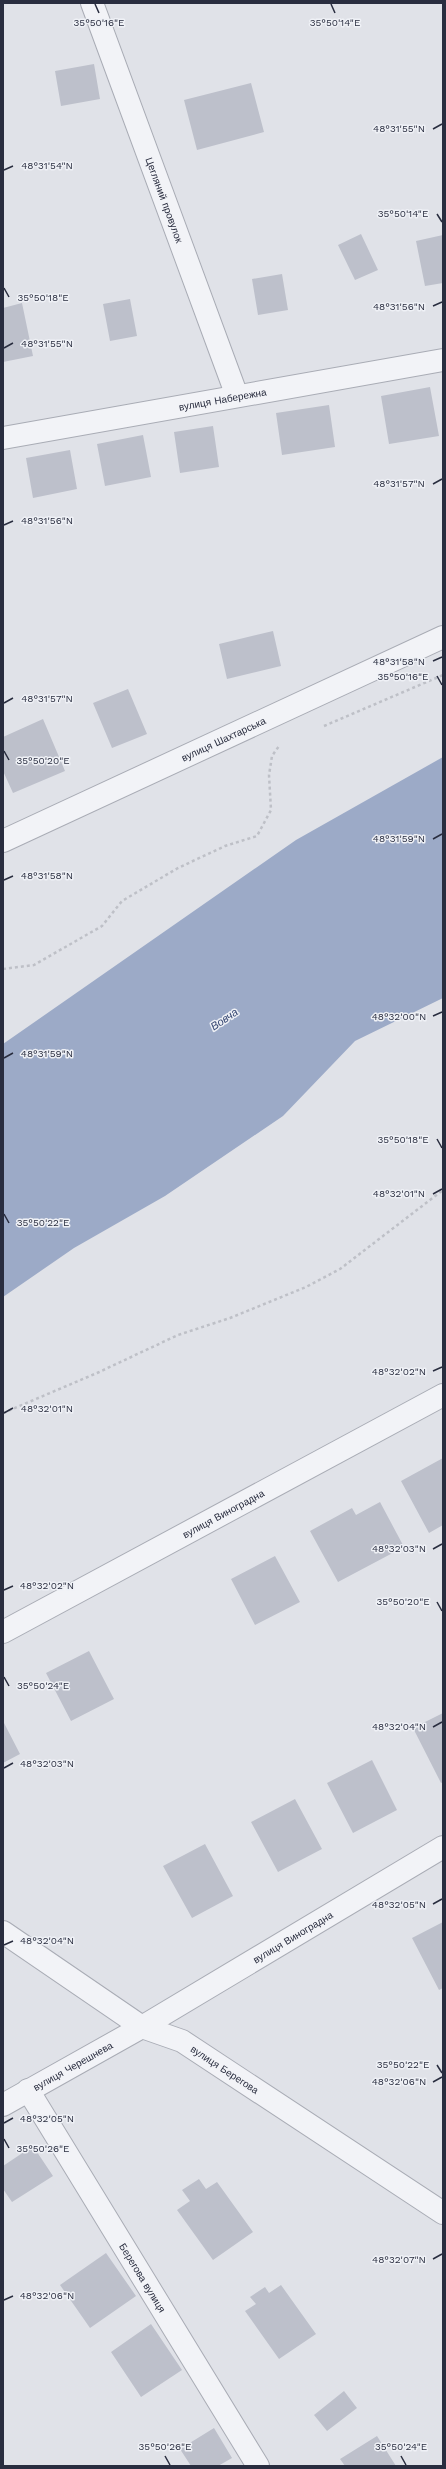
<svg xmlns="http://www.w3.org/2000/svg" width="446" height="2469" font-family="'Work Sans',sans-serif">
	<rect width="100%" height="100%" fill="#e0e2e8"/>
	<!-- water -->
	<path fill="#9caac7" d="M443 757V998L355 1041 283 1116 165 1196 74 1248 3 1297V1044L296 840Z"/>
	<!-- building -->
	<path fill="#bdc0cb" d="M94 64 100 99 61 106 55 71Z
		M251 83 264 132 197 150 184 100Z
		M361 234 378 270 355 280 338 245Z
		M443 235V283L425 286 416 241Z
		M282 274 288 310 258 315 252 279Z
		M130 299 137 336 110 341 103 304Z
		M22 303 33 356 3 362V308Z
		M430 387 439 436 389 444 381 396Z
		M329 405 335 447 282 455 276 413Z
		M213 426 219 467 180 473 174 432Z
		M143 435 151 477 105 486 97 444Z
		M70 450 77 489 33 498 26 458Z
		M273 631 281 666 227 679 219 644Z
		M128 689 147 734 112 748 93 703Z
		M43 719 65 771 13 793 3 771V737Z
		M443 1458V1525L429 1533 401 1481Z
		M380 1502 404 1547 338 1582 310 1531 352 1508 356 1515Z
		M275 1556 300 1602 255 1625 231 1579Z
		M89 1651 114 1699 71 1721 46 1673Z
		M443 1713V1782L441 1783 413 1728Z
		M3 1721 20 1754 3 1763Z
		M372 1760 397 1810 353 1833 327 1783Z
		M295 1799 322 1849 278 1872 251 1822Z
		M205 1844 233 1896 192 1918 163 1866Z
		M443 1922V1988L439 1990 412 1938Z
		M33 2146 53 2176 12 2202 3 2189V2166Z
		M199 2179 206 2189 217 2182 253 2232 213 2260 177 2210 190 2201 182 2190Z
		M106 2253 136 2296 90 2328 60 2285Z
		M281 2285 316 2334 279 2359 245 2311 256 2304 250 2297 265 2287 269 2293Z
		M151 2324 182 2370 141 2397 111 2352Z
		M344 2391 357 2408 327 2431 314 2415Z
		M214 2428 232 2458 218 2466H191L180 2449Z
		M377 2436 396 2466H345L340 2459Z"/>
	<g fill="none" stroke-linecap="round" stroke-linejoin="round">
		<defs>
			<g id="minor">
				<path id="s1" d="M92 3 237 396"/>
				<path id="s2" d="M3 438 443 360"/>
				<path id="s3" d="M3 841 443 637"/>
				<path id="s4" d="M3 1632 443 1395"/>
				<path id="s5" d="M3 1932 142 2027 182 2041 443 2213"/>
				<path id="s6" d="M28 2090 258 2466"/>
				<path id="s7" d="M3 2105 142 2027 443 1847"/>
			</g>
		</defs>
		<!-- minor casing -->
		<use href="#minor" stroke="#a9acb5" stroke-width="24"/>
		<!-- path -->
		<path stroke="#bec0c7" stroke-width="2.5" stroke-dasharray="3 3" stroke-linecap="butt" d="M324 726 443 675
			M3 969 34 965 102 926 122 901 178 868 225 846 257 836 271 810 269 775 272 756 279 746
			M3 1413 97 1373 178 1335 230 1318 306 1287 340 1269 443 1190"/>
		<!-- minor -->
		<use href="#minor" stroke="#f2f3f7" stroke-width="22"/>
	</g>
	<!-- ticks -->
	<path fill="none" stroke="#292d3f" stroke-width="1.5" d="M95 4 99 13M331 4 335 13M433 129 442 124M4 170 13 166M437 214 442 222M4 288 9 297M433 306 442 302M4 348 13 343M433 484 442 479M4 525 13 521M433 661 442 657M437 676 442 685M4 703 13 698M4 751 9 760M433 839 442 834M4 880 13 876M433 1016 442 1012M4 1058 13 1053M437 1139 442 1148M433 1194 442 1189M4 1214 9 1223M433 1371 442 1367M4 1413 13 1408M433 1549 442 1544M4 1590 13 1586M437 1602 442 1611M4 1677 9 1686M433 1727 442 1722M4 1768 13 1763M433 1904 442 1899M4 1945 13 1941M437 2065 442 2073M433 2082 442 2077M4 2123 13 2118M4 2139 9 2148M433 2259 442 2254M4 2300 13 2296M165 2456 170 2465M401 2456 406 2465"/>
	<g text-anchor="middle" stroke-width="3" stroke-linejoin="round" paint-order="stroke">
		<!-- street labels -->
		<g font-size="10" fill="#292d3f" stroke="#eff1f6">
			<text dy="4" stroke="none"><textPath href="#s1" startOffset="210">Цегляний провулок</textPath></text>
			<text dy="4" stroke="none"><textPath href="#s2" startOffset="223">вулиця Набережна</textPath></text>
			<text dy="4" stroke="none"><textPath href="#s3" startOffset="243">вулиця Шахтарська</textPath></text>
			<text dy="4" stroke="none"><textPath href="#s4" startOffset="250">вулиця Виноградна</textPath></text>
			<text dy="4" stroke="none"><textPath href="#s7" startOffset="335">вулиця Виноградна</textPath></text>
			<text dy="4" stroke="none"><textPath href="#s7" startOffset="80">вулиця Черешнева</textPath></text>
			<text dy="4" stroke="none"><textPath href="#s5" startOffset="262">вулиця Берегова</textPath></text>
			<text dy="4" stroke="none"><textPath href="#s6" startOffset="220">Берегова вулиця</textPath></text>
		</g>
		<!-- water labels -->
		<g font-size="11" font-style="italic" fill="#354671" stroke="#eff1f6">
			<text transform="translate(224 1019) rotate(-34)" y="4">Вовча</text>
		</g>
	</g>
	<g font-size="10" text-anchor="middle" fill="#292d3f" stroke="#eff1f6" stroke-width="3" stroke-linejoin="round" paint-order="stroke">
		<text x="99" y="26">35°50'16"E</text>
		<text x="335" y="26">35°50'14"E</text>
		<text x="399" y="132">48°31'55"N</text>
		<text x="47" y="169">48°31'54"N</text>
		<text x="403" y="217">35°50'14"E</text>
		<text x="43" y="301">35°50'18"E</text>
		<text x="399" y="310">48°31'56"N</text>
		<text x="47" y="347">48°31'55"N</text>
		<text x="399" y="487">48°31'57"N</text>
		<text x="47" y="524">48°31'56"N</text>
		<text x="399" y="665">48°31'58"N</text>
		<text x="403" y="680">35°50'16"E</text>
		<text x="47" y="702">48°31'57"N</text>
		<text x="43" y="764">35°50'20"E</text>
		<text x="399" y="842">48°31'59"N</text>
		<text x="47" y="879">48°31'58"N</text>
		<text x="399" y="1020">48°32'00"N</text>
		<text x="47" y="1057">48°31'59"N</text>
		<text x="403" y="1143">35°50'18"E</text>
		<text x="399" y="1197">48°32'01"N</text>
		<text x="43" y="1226">35°50'22"E</text>
		<text x="399" y="1375">48°32'02"N</text>
		<text x="47" y="1412">48°32'01"N</text>
		<text x="399" y="1552">48°32'03"N</text>
		<text x="47" y="1589">48°32'02"N</text>
		<text x="403" y="1605">35°50'20"E</text>
		<text x="43" y="1689">35°50'24"E</text>
		<text x="399" y="1730">48°32'04"N</text>
		<text x="47" y="1767">48°32'03"N</text>
		<text x="399" y="1908">48°32'05"N</text>
		<text x="47" y="1944">48°32'04"N</text>
		<text x="403" y="2068">35°50'22"E</text>
		<text x="399" y="2085">48°32'06"N</text>
		<text x="47" y="2122">48°32'05"N</text>
		<text x="43" y="2152">35°50'26"E</text>
		<text x="399" y="2263">48°32'07"N</text>
		<text x="47" y="2299">48°32'06"N</text>
		<text x="165" y="2450">35°50'26"E</text>
		<text x="401" y="2450">35°50'24"E</text>
	</g>
	<!-- border -->
	<rect width="446" height="2469" fill="none" stroke="#292d3f" stroke-width="8"/>
</svg>
